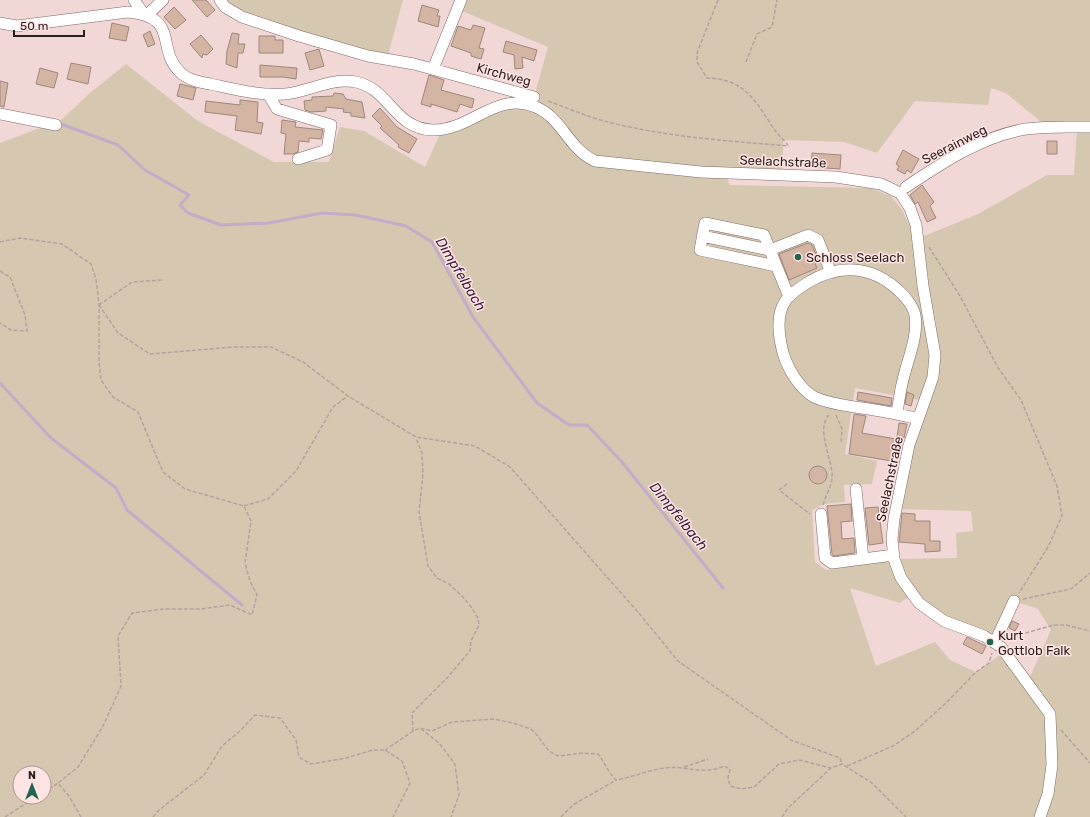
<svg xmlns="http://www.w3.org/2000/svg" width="1090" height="817" font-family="Rubik,sans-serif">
	<rect width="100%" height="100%" fill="#f1d7d6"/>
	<!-- green -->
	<path fill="#d6c8b0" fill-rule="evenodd" d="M220 0H403L388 55 332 46 242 17Z
		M467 0H1090V817H0V143L61 120 90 93 126 64 198 121 274 162H329L340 127 364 131 425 167 440 134 513 96 534 97 548 47 462 11ZM991 88 1006 93 1041 122 1077 127 1074 175H1047L978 214 922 237 925 241 915 244 939 371 923 312 910 227 902 210 891 196 870 188 730 185 724 170 783 175V140L844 142 877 153 915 101 988 105ZM855 388 924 401 897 509 971 511 973 531 956 533 957 558 894 559 826 570 815 562 812 510 824 504 845 502 844 485 872 484 877 461 845 454ZM850 588 900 603 907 598 944 621 984 636 998 634 1014 601 1038 609 1051 630 1029 679 1004 652 976 672 950 660 935 642 876 666ZM20 773H44V797H20Z"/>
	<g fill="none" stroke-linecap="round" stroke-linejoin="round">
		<!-- stream -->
		<path stroke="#c2acc7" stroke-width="3" d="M61 124 118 145 145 170 189 195 180 205 188 213 221 225 269 223 322 213 356 215 406 226 432 242 473 317 537 403 569 425H587L622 462 723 588
			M0 383 51 438 116 488 127 510 242 605"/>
	</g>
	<!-- building -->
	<path fill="#d4b4a2" stroke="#9c887d" d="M192 0H206L215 10 207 17Z
		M422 5 439 10 437 16H440L438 27 418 21Z
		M174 7 186 20 175 29 164 17Z
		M112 23 129 27 126 41 109 38Z
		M473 25 485 28 479 48 484 49 481 59 471 56V53L451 46 458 26 471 30Z
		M150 31 155 44 148 47 143 35Z
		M232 33 239 34 238 44H245L243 53H238L237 68 226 64 227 51Z
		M201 35 213 49 207 55 203 54 202 58 190 44Z
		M259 36H275V40H283V53H259Z
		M506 41 537 50 534 61 522 57 523 68 515 69 514 55 503 52Z
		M319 49 324 66 310 70 305 53Z
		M71 63 91 67 88 84 67 79Z
		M260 65 297 68 296 79 283 77H260Z
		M40 68 58 73 54 88 36 84Z
		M429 75 444 80 441 90 474 99 472 108 460 104 457 112 431 104V107L421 104Z
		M0 81 8 83 4 107 0 106Z
		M180 84 196 88 193 100 177 96Z
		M334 93 343 94 346 99 362 102 365 118 351 116V113L343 112 344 109 326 107V111L311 112 305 110 304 101 312 100V97L333 96Z
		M240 100 258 102 257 122 263 123 261 134 235 130 237 116 205 112 206 101 240 105Z
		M380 108 397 127 417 139 409 153 398 147 399 145 380 128 382 126 372 116Z
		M282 120 296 122 295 127 323 130 321 139 309 138V142L299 141 298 152 293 154H284L286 134 281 133Z
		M1047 141H1057V154H1047Z
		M903 150 919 159 911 173 907 170 905 174 897 170 899 166 896 164Z
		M812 153 841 155 840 169 811 167Z
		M922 185 934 202 930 206 936 218 927 222 918 202 915 204 910 195Z
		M808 243 812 245 819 262 815 264 817 268 789 280 779 254Z
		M858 392 892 398 891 406 857 400Z
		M907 392 914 395 911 406 905 404Z
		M854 414 866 416 862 433 896 439 892 461 849 454Z
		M899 423 907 424 904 438 897 437Z
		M809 475a9 9 0 1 1 18 0a9 9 0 1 1-18 0Z
		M851 504 852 521 841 522 842 539 854 538 855 553 834 556 832 554 827 506Z
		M878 507 883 543 869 545 865 508Z
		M902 513 915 514V521H930V541H940V551L925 552V544L899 542Z
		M1012 621 1019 624 1015 631 1009 628Z
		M967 637 986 646 982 654 963 644Z"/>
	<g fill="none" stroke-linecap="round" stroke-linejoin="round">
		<defs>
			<path id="minor" d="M134 0 143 13
				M220 0 225 7 242 17 299 36 368 56 414 64 534 97
				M147 15 163 0
				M0 23 17 26 128 12C181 17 155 48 180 72 188 80 199 82 210 84 234 89 260 96 285 94 308 92 332 77 356 82 390 89 394 129 433 130 469 131 496 92 533 106 562 116 567 148 595 161L701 172 836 177 881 184 900 193 910 208 916 225 923 286 935 355 933 377 909 445 894 519 892 539 894 559 901 578 919 603 944 621 984 636 1001 647 1050 714 1052 765 1048 794 1040 817
				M433 69 461 0
				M268 94 277 109 331 125 327 150 298 159
				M0 114 56 125
				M906 187C942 163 982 136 1026 129 1047 126 1069 127 1090 127
				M702 236 770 250
				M770 250 764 235 705 223 700 250 776 266
				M789 297 770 250 808 235 818 240 831 273
				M897 413C899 399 901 385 905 372 910 354 918 334 915 315 913 306 905 296 898 290 871 265 838 264 807 283 799 288 791 293 786 300 775 315 779 337 783 353 788 369 799 388 814 397 827 403 842 405 855 407 876 410 897 413 918 419
				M856 489 863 559 894 555
				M821 514 825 558 832 563 863 559
				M995 642 1014 601"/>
		</defs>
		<!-- minor casing -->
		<use href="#minor" stroke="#7f6868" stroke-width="12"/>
		<!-- path -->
		<path stroke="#b5a09f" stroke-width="1.5" stroke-dasharray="4 2" stroke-linecap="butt" d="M718 0 697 53V62L707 78C743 79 754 98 772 126 776 133 783 139 788 145
			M746 62 757 34 772 27 777 0
			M548 101C568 108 587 117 608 122 667 137 728 141 789 146
			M0 242 20 238 62 244 91 264 96 279 99 305V362L101 380 113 397 138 412 163 472 185 489 244 506 251 521 245 563 250 581 257 595 252 615 230 605 201 609H164L132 613 118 636 121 686 103 726 78 767 58 783 69 796 81 817
			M929 247 960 296 997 366 1021 400 1057 486 1062 516 1048 547 1019 593
			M0 271 10 277 25 315 27 331 11 330 0 323
			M99 305 118 333 150 354 234 347H271L303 362 348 396 416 437 475 446 510 467 638 612 678 661 791 740 840 758 842 764
			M99 305 132 282 162 280
			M836 415 842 429 841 443
			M787 484 779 490 810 514
			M823 505C825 497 831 487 832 479 834 461 814 428 830 414
			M244 506 268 499 296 471 333 407 348 396
			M1023 599 1071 589 1090 573
			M1008 638 1054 625H1066L1090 631
			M421 729 439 743 455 764 459 795 451 817
			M1061 730 1090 763
			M413 731 412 713 447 678 470 651 471 641 479 625 478 618 472 608 462 596 449 584 437 578 428 566 419 512 423 474 422 453 416 438
			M385 750 413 731 420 728 432 731 452 722 494 719 513 723 531 729 537 735 549 751 558 756 582 753 598 754C605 763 608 772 616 780 633 777 649 770 665 768 688 765 701 776 724 766L730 769 728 777 730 786 741 789 754 787 779 764 800 760 831 768
			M847 766 893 746 915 731 947 702 976 672 989 663 992 653
			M684 767 708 759
			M44 792 58 783
			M5 817 36 797
			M153 817 159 810 204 775 222 746 241 730 255 715 280 718 296 740 299 757 311 764 346 758 373 750H385L402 761 410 783 393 817
			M561 817 573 805 616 780
			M782 817 788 808 831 768 842 764 872 783 906 817"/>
		<!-- minor -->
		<use href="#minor" stroke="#fff" stroke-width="11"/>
	</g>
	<!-- markers -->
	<g fill="#236453" stroke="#ffe4e3" stroke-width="1.5">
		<circle cx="798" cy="257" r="4"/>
		<circle cx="990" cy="642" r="4"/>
	</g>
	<g text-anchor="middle" stroke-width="3" stroke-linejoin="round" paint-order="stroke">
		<!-- street labels -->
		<g font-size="13" fill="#291f1f" stroke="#ffe4e3">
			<text transform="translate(504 74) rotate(15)" y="5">Kirchweg</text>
			<text transform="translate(954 144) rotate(-27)" y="5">Seerainweg</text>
			<text transform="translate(783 161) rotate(2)" y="5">Seelachstraße</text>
			<text transform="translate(889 479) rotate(-78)" y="5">Seelachstraße</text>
		</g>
		<!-- poi labels -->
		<g font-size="13" fill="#291f1f" stroke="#ffe4e3" text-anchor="start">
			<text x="806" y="262">Schloss Seelach</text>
			<text x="998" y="640">Kurt<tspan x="998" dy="15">Gottlob Falk</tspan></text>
		</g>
		<!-- water labels -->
		<g font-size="14" font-style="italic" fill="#3c1e43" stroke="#ffe4e3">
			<text transform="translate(461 274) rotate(59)" y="5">Dimpfelbach</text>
			<text transform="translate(679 516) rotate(51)" y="5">Dimpfelbach</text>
		</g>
	</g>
	<!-- north arrow -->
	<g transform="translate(32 785)"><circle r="19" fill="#ffe4e3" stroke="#a99595"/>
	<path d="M0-3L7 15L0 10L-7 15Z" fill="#236453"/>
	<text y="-6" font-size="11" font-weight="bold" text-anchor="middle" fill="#291f1f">N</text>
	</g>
	<!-- scale -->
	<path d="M14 30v6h70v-6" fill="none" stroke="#291f1f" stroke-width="2"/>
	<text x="20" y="30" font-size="12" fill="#291f1f" stroke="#ffe4e3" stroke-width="3" paint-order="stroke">50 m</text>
</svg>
